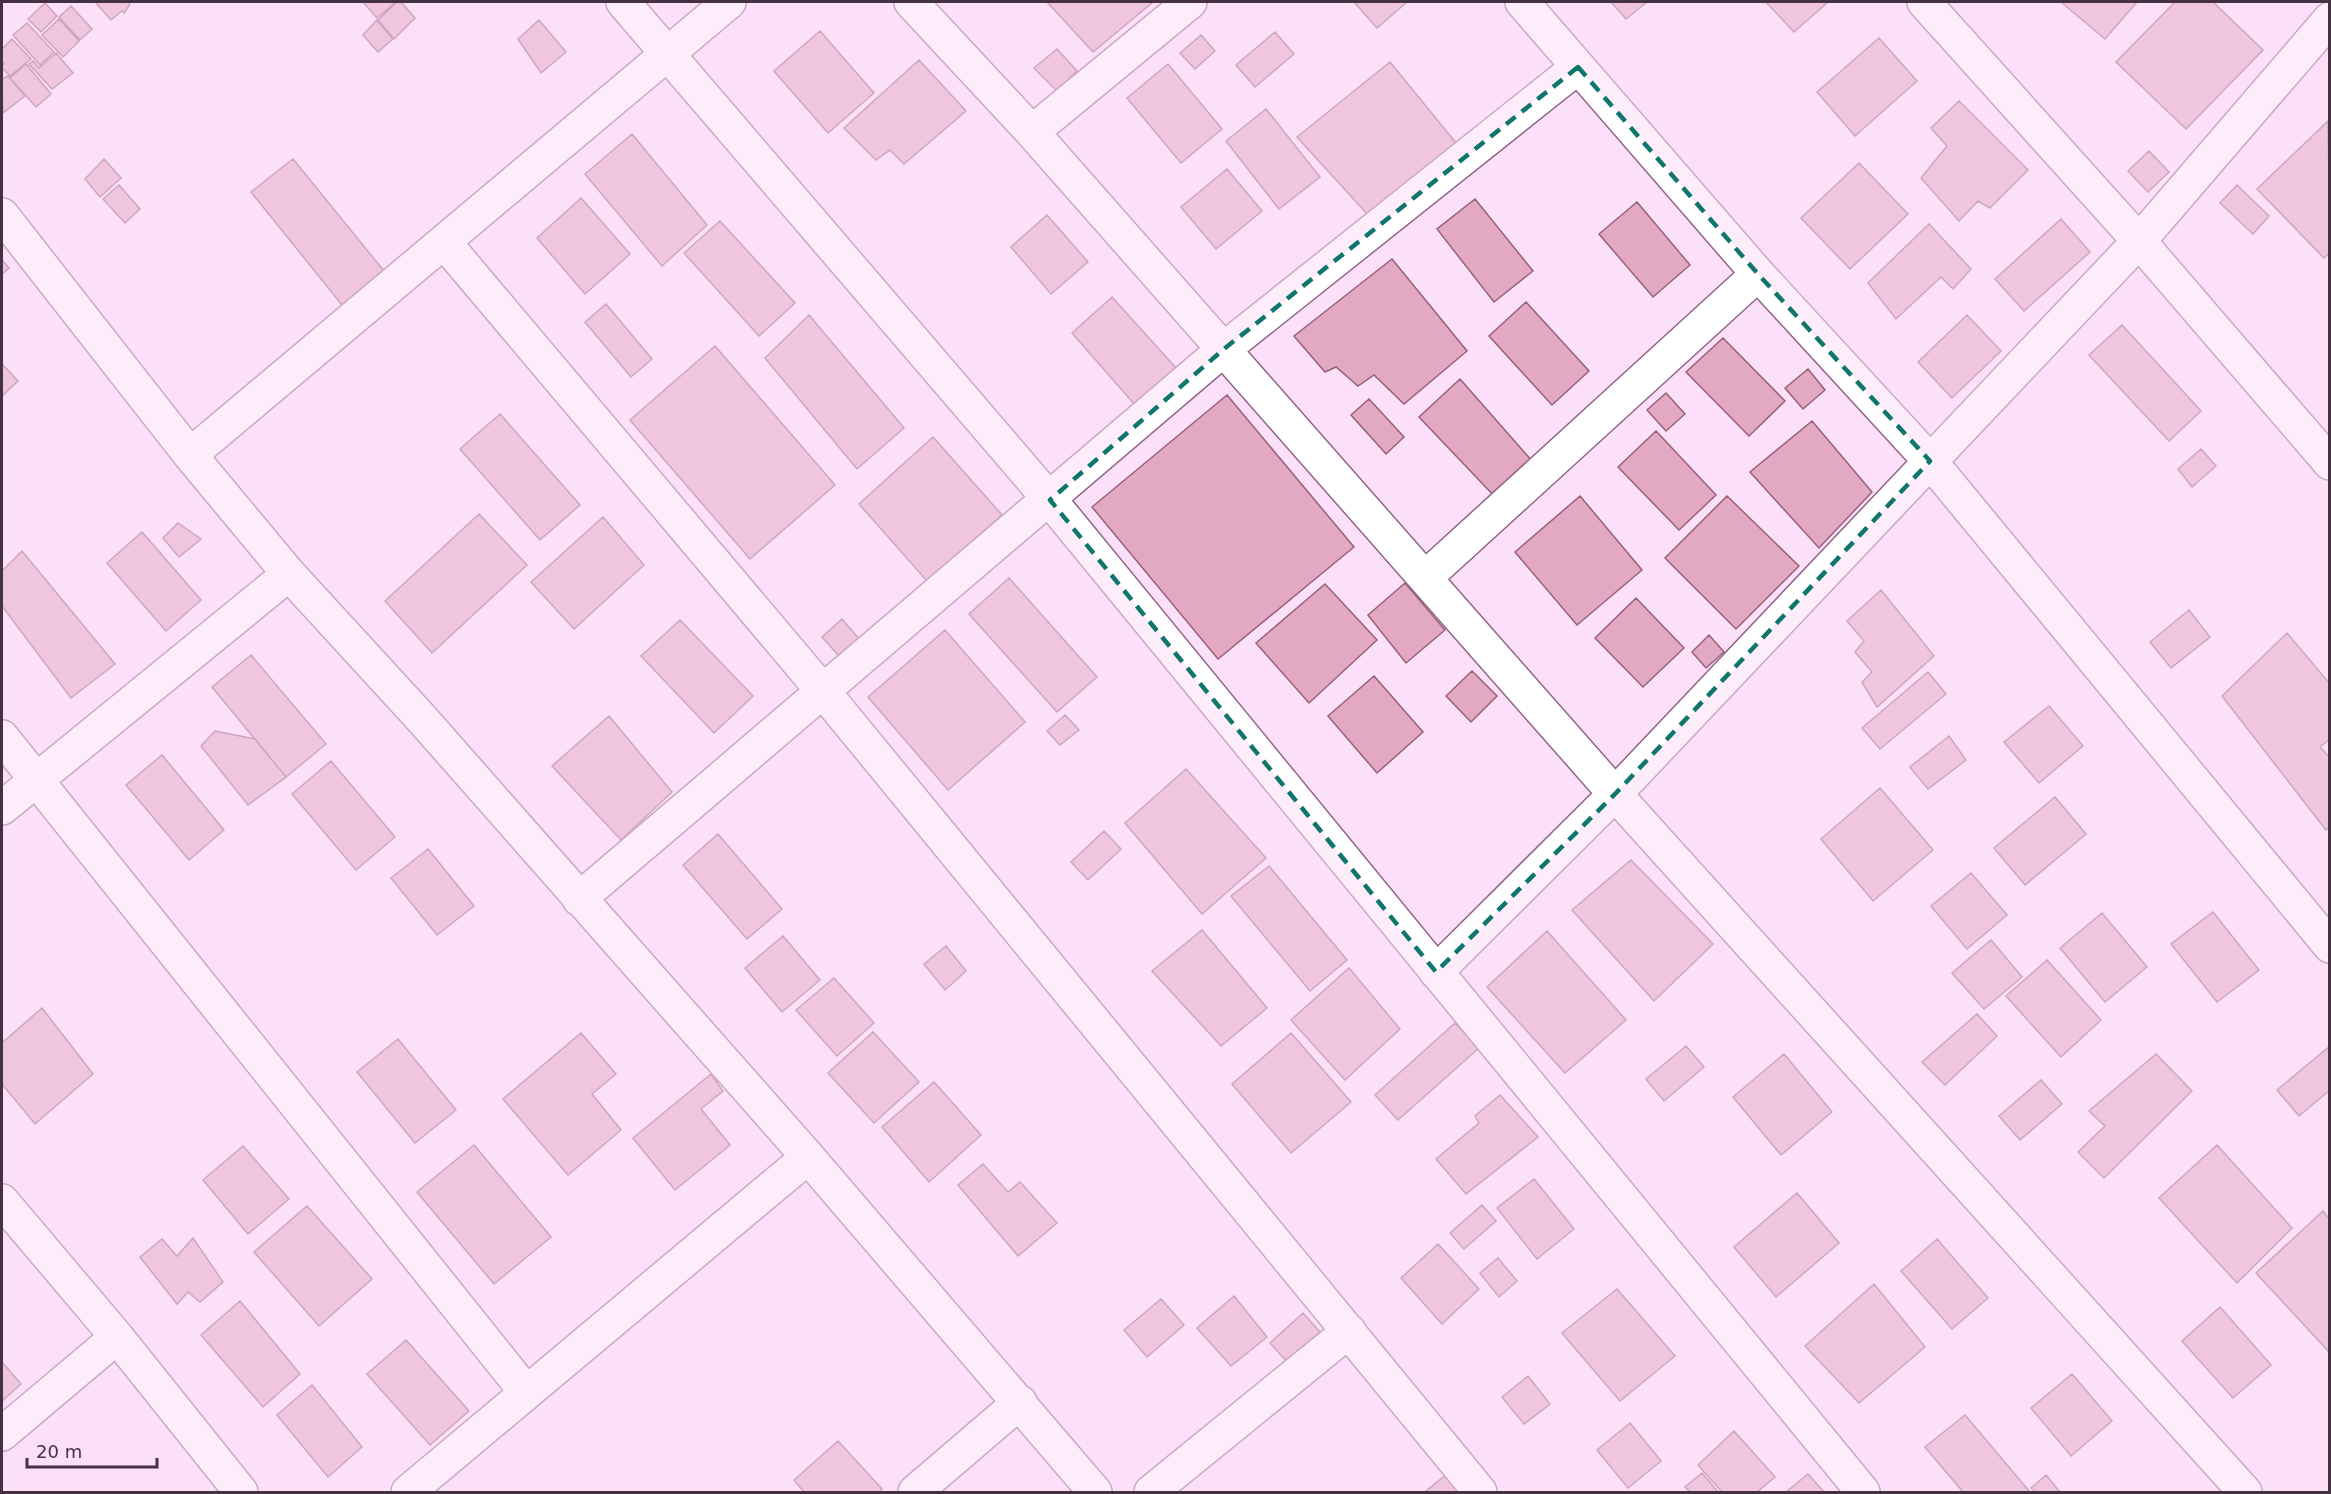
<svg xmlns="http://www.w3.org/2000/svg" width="2331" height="1494" font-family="'DejaVu Sans',sans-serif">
	<rect width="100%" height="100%" fill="#fcdff8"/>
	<!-- building -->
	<path fill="#e3a9c2" stroke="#966179" stroke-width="1.5" d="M98 2H128L130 4 124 13 122 11 111 20 96 3Z
		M363 2H396L377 18Z
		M397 2H401L415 18 394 39 378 20Z
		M1047 2H1153L1093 52Z
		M1354 2H1407L1377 28Z
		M1611 2H1647L1626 19Z
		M1766 2H1828L1794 32Z
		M2061 2H2137L2105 39Z
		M2175 2H2213L2263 50 2186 129 2116 62Z
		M45 3 57 16 41 32 28 19Z
		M71 6 92 29 80 40 59 17Z
		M59 19 79 41 63 57 42 35Z
		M377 20 393 39 378 52 363 35Z
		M539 20 566 52 541 73 518 39Z
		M27 23 54 52 40 65 13 35Z
		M820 31 874 93 828 133 774 71Z
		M1275 32 1294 54 1255 87 1236 65Z
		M1201 35 1215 51 1195 69 1180 53Z
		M1879 38 1917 81 1855 136 1817 92Z
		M12 39 31 59 10 76 2 68 4 62 2 64V49Z
		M1057 49 1077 71 1057 91 1034 68Z
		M56 53 73 73 52 89 29 64 33 61 39 68Z
		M919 60 966 111 904 164 890 150 876 160 844 128Z
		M1390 62 1456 143 1368 215 1297 137Z
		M26 64 51 94 36 107 10 78Z
		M1168 64 1222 129 1181 163 1127 98Z
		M8 76 25 96 3 113 2 79Z
		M1959 101 2028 170 1990 208 1978 201 1959 221 1921 178 1947 146 1931 128Z
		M1266 109 1320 177 1279 209 1226 141Z
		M2328 121 2330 253 2324 258 2257 189Z
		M632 134 707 225 662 266 585 174Z
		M2149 151 2169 172 2148 192 2128 171Z
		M104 159 121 178 100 197 85 179Z
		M293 159 384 271 342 305 251 192Z
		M1859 163 1908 214 1850 269 1801 218Z
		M1227 169 1262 211 1216 249 1181 207Z
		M119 185 140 209 125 223 103 199Z
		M2237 185 2269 216 2253 234 2220 203Z
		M581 198 630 254 585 294 537 238Z
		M1475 199 1533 271 1494 302 1437 229Z
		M1637 202 1690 265 1653 297 1599 234Z
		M1047 215 1088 262 1051 294 1011 247Z
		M2061 219 2090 252 2024 311 1995 279Z
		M720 221 795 303 759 336 684 253Z
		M1929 224 1971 269 1953 289 1941 277 1896 319 1868 283Z
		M1392 259 1467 351 1404 404 1374 375 1358 386 1336 367 1325 372 1294 336Z
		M2 260 9 268 2 274Z
		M1112 297 1176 368 1135 405 1072 333Z
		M1526 302 1589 371 1552 405 1489 336Z
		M606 304 652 359 631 377 585 322Z
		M809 315 904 428 857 469 765 358Z
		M1967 315 2001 351 1952 398 1918 362Z
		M1967 315 2001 351 1952 398 1918 362Z
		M2122 325 2201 411 2169 441 2089 355Z
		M1723 338 1785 401 1749 436 1686 372Z
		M1723 338 1785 401 1749 436 1686 372Z
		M715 346 835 485 750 559 630 420Z
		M2 364 18 381 2 396Z
		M1808 369 1825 390 1803 409 1785 388Z
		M1460 379 1533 462 1496 498 1419 417Z
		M1666 393 1685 414 1666 431 1647 410Z
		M1666 393 1685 414 1666 431 1647 410Z
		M1227 395 1354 547 1218 659 1092 507Z
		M1369 399 1404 437 1386 454 1351 415Z
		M500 414 580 505 540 540 460 449Z
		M1812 421 1872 492 1819 548 1750 472Z
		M1656 431 1716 495 1679 530 1618 467Z
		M933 437 1002 515 927 581 859 504Z
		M2201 449 2216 466 2192 487 2178 469Z
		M1580 496 1642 570 1577 625 1515 552Z
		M1727 496 1799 566 1736 629 1665 558Z
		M1727 496 1799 566 1736 629 1665 558Z
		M479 514 527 565 432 653 385 601Z
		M603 517 644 565 574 629 531 582Z
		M178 523 201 539 179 557 163 538Z
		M142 532 201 600 166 631 107 563Z
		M22 551 115 664 71 698 2 606V571Z
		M1009 578 1097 677 1057 712 969 614Z
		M1405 583 1445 630 1406 663 1368 615Z
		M1325 584 1377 640 1309 703 1256 643Z
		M1881 590 1934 656 1877 707 1862 682 1872 672 1855 652 1864 641 1847 621Z
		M1636 598 1684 648 1643 687 1595 638Z
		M2189 610 2210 637 2171 668 2150 642Z
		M842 619 860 640 840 657 822 637Z
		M680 620 753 696 714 733 641 656Z
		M945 630 1025 722 948 790 868 697Z
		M2287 633 2330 684V739L2320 747 2330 758V826L2326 830 2222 696Z
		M1709 635 1724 652 1706 668 1692 652Z
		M251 655 326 744 286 777 212 687Z
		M1472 671 1497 696 1471 722 1446 696Z
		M1472 671 1497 696 1471 722 1446 696Z
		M1928 672 1946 694 1880 749 1862 728Z
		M1374 676 1423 732 1377 773 1328 716Z
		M2049 706 2083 746 2039 783 2004 742Z
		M1065 715 1079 730 1060 745 1047 731Z
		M609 716 672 792 621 840 552 766Z
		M215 731 255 739 286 777 248 805 201 746Z
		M1949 736 1966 760 1928 789 1910 767Z
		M162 755 224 830 189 860 126 785Z
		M331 761 395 837 356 870 292 794Z
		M1186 769 1266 858 1202 914 1125 823Z
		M1880 788 1933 850 1873 901 1821 839Z
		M1880 788 1933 850 1873 901 1821 839Z
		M2055 797 2086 834 2025 885 1994 848Z
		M2055 797 2086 834 2025 885 1994 848Z
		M1104 831 1121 849 1088 880 1071 862Z
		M718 834 782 909 747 939 683 865Z
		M428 849 474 906 437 935 391 878Z
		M1631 860 1713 944 1654 1001 1572 910Z
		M1269 866 1347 960 1310 991 1231 896Z
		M1971 873 2007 915 1967 949 1931 906Z
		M2213 912 2259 970 2217 1002 2171 944Z
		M2102 913 2147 967 2105 1002 2060 948Z
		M1202 930 1267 1008 1221 1046 1152 971Z
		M1547 931 1626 1020 1565 1073 1487 987Z
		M783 936 820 980 782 1012 745 968Z
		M1991 940 2022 977 1984 1009 1952 973Z
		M946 946 966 971 945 990 924 964Z
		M2047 960 2101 1020 2061 1057 2006 996Z
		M1349 968 1400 1029 1345 1080 1291 1020Z
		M834 978 874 1023 837 1056 796 1010Z
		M42 1008 93 1074 35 1124 2 1084V1043Z
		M1977 1014 1997 1036 1945 1085 1922 1062Z
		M1455 1023 1479 1048 1398 1120 1375 1095Z
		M873 1032 919 1082 874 1123 828 1073Z
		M581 1033 616 1074 592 1094 621 1130 568 1175 503 1099Z
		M1291 1033 1351 1102 1291 1153 1232 1084Z
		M398 1039 456 1110 415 1143 357 1072Z
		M1686 1046 1704 1067 1664 1101 1646 1079Z
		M2330 1046V1090L2299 1116 2277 1090Z
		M1784 1054 1832 1112 1781 1155 1733 1097Z
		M2156 1054 2192 1091 2104 1178 2078 1152 2105 1126 2089 1111Z
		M711 1074 723 1091 701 1109 730 1145 675 1190 633 1138Z
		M2041 1080 2062 1104 2020 1140 1999 1116Z
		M934 1082 981 1135 929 1182 882 1127Z
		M1500 1095 1538 1137 1466 1194 1436 1159 1479 1123 1475 1116Z
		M474 1145 551 1237 494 1284 417 1192Z
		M2217 1145 2292 1228 2237 1283 2159 1198Z
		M243 1146 289 1199 248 1234 203 1180Z
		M983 1164 1008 1192 1020 1182 1057 1223 1018 1256 958 1185Z
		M1534 1179 1574 1229 1537 1259 1497 1208Z
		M1797 1193 1839 1243 1776 1297 1734 1247Z
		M1482 1205 1496 1221 1464 1249 1450 1233Z
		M307 1206 372 1279 319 1326 254 1252Z
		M2323 1211 2330 1220V1353L2256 1273Z
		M193 1238 223 1282 200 1302 188 1292 177 1304 140 1257 162 1239 177 1256Z
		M1937 1239 1988 1298 1952 1329 1901 1271Z
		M1438 1244 1479 1289 1442 1324 1401 1278Z
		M1498 1258 1517 1281 1499 1297 1480 1273Z
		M1874 1284 1925 1347 1859 1403 1805 1346Z
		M1617 1289 1675 1356 1620 1401 1562 1333Z
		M1234 1296 1267 1337 1231 1366 1197 1328Z
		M1161 1299 1184 1325 1147 1357 1124 1330Z
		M240 1301 300 1374 263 1407 201 1335Z
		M2220 1307 2271 1365 2233 1398 2182 1341Z
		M1303 1313 1320 1332 1287 1362 1270 1343Z
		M406 1340 469 1411 430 1445 367 1374Z
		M2 1362 21 1384 2 1401Z
		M2072 1374 2112 1421 2071 1456 2031 1408Z
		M1528 1376 1550 1404 1524 1424 1502 1397Z
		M312 1385 362 1447 328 1477 277 1415Z
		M1965 1415 2030 1492H1963L1925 1447Z
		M1630 1423 1661 1461 1628 1488 1597 1450Z
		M1734 1431 1775 1477 1757 1492H1722L1698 1465Z
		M838 1441 882 1489 879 1492H804L794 1480Z
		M1448 1473 1465 1492H1425Z
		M1702 1473 1718 1492H1690L1685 1487Z
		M1808 1474 1824 1492H1786Z
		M2046 1475 2060 1492H2036L2031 1488Z"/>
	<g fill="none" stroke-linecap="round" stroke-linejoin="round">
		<defs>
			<path id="minor" d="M623 2 1050 500 1863 1492
				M911 2 1032 132 1615 794 2245 1492
				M1522 2 1758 274 1930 461 2330 946
				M1924 2 2139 241 2330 463
				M1032 132 1190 2
				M2 215 190 455 289 574 422 719 808 1157 1095 1492
				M444 242 822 690 1480 1492
				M190 455 729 2
				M1426 577 1758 274
				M2 737 526 1392
				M2 808 289 574
				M579 899 1224 349 1578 67
				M1436 972 1615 794 2139 241 2330 19
				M2 1201 117 1337 241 1492
				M2 1434 117 1337
				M408 1492 808 1157
				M915 1492 1020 1402
				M1151 1492 1349 1331"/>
		</defs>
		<!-- minor casing -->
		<use href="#minor" stroke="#90658a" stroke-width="36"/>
		<!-- minor -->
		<use href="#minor" stroke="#fff" stroke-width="33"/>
	</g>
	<!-- marked area -->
	<path d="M0 0H2331V1494H0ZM1578 67 1758 274 1930 461 1615 794 1436 972 1050 500 1224 349Z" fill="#fcdff8" fill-opacity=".55" fill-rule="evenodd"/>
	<path fill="none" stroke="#0f766e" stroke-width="4.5" stroke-dasharray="12 8" stroke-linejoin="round" d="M1578 67 1758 274 1930 461 1615 794 1436 972 1050 500 1224 349Z"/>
	<!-- border -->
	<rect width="2331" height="1494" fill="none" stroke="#443141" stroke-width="6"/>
	<!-- scale -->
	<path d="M27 1458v9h130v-9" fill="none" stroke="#443141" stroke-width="3"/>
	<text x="36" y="1458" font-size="18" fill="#443141" stroke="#fcdff8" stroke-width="4.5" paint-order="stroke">20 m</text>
</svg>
